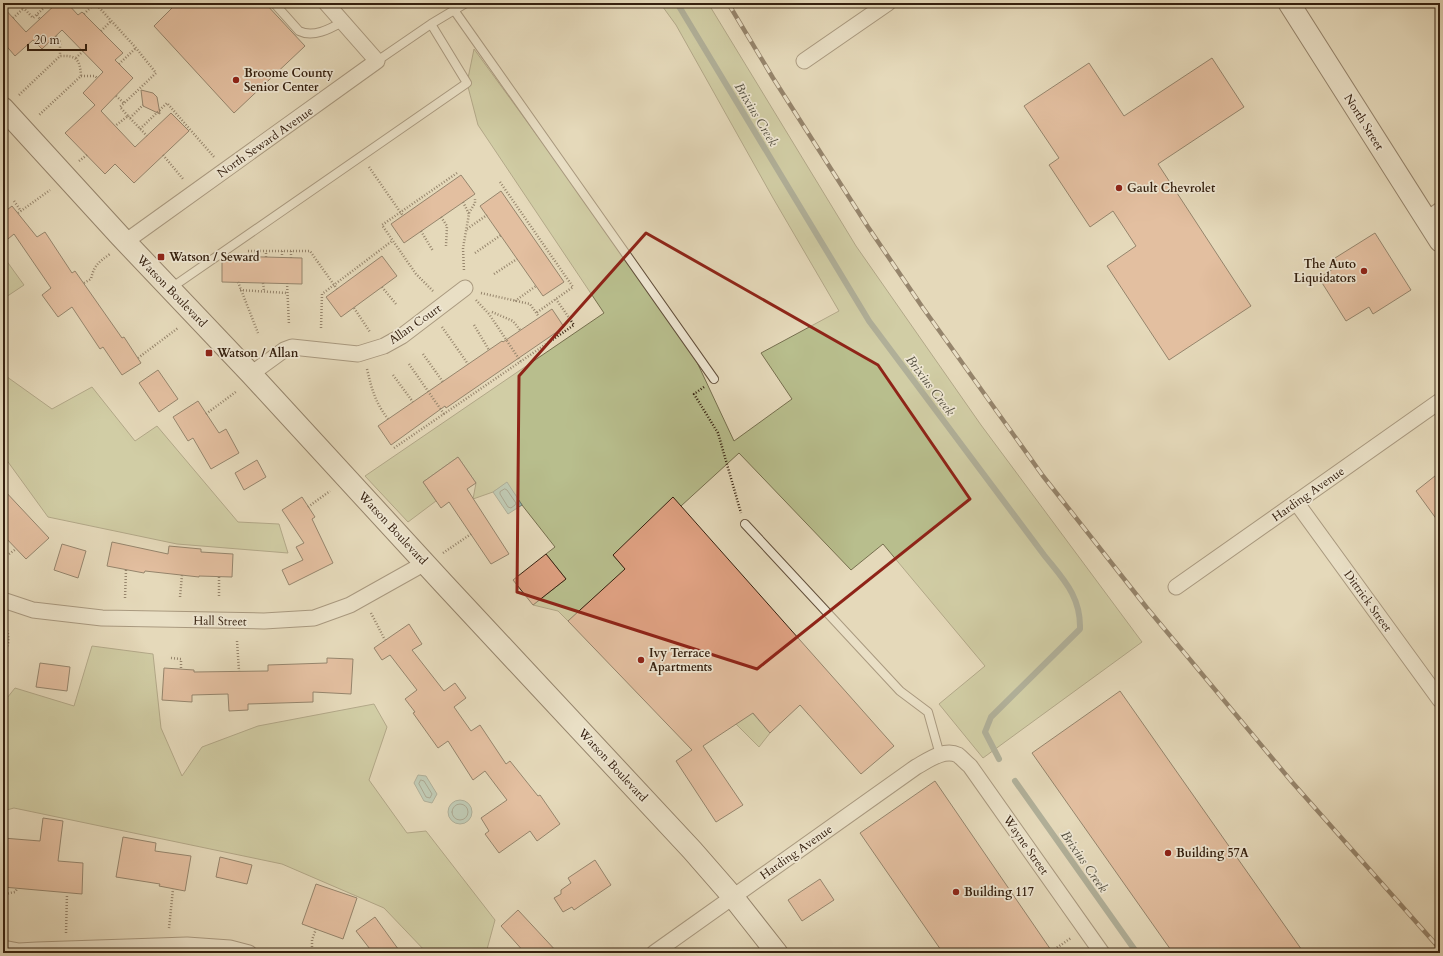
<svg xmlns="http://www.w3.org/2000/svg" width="1443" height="956" font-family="Cardo,serif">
	<rect width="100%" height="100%" fill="#e5d9ba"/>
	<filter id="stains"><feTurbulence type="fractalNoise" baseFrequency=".005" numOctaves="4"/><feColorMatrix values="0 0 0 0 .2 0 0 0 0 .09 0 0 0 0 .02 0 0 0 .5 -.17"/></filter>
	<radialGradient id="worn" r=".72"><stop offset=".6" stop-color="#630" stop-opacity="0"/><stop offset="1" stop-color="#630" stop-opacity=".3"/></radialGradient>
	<!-- green -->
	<path fill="#b8be8d" stroke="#766f4e" d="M660 3H708L856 246 981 425 1142 642 983 758 939 704 985 666 883 544 851 570 739 453 681 506 613 555 770 733 759 747 736 724 608 585 568 621 558 611 533 605 566 579 546 554 555 547 522 505 507 483 493 492 473 499 476 483 458 457 423 482 436 501 408 522 365 476 604 313 478 125 467 83 474 49 687 341 734 441 792 399 761 353 839 311 773 198 676 25Z
		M3 256 24 285 3 299Z
		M3 374 52 409 92 387 135 441 157 426 238 522 279 524 288 553 177 544 48 517 3 455Z
		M92 646 153 654 161 728 182 776 202 747 258 726 374 704 387 727 369 780 407 833 426 831 495 920 486 953H427L384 908 282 864 14 808 3 811V703L15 688 74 706Z"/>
	<!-- water -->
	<path fill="#96bab0" stroke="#6f7c70" d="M507 482 522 505 508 514 493 492Z
		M418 775 426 776 437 794 432 803 424 801 414 783Z
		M448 812a12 12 0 1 1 24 0a12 12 0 1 1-24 0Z"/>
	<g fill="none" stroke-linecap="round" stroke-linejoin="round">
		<!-- shore -->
		<path stroke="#666d60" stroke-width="1" d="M505 489 507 490 516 503 515 505 511 508 508 507 500 494V492Z
			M421 780 424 781 432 794 430 798 426 797 419 784Z
			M452 812a8 8 0 1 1 16 0a8 8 0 1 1-16 0Z"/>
		<!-- stream -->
		<path stroke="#6f7c70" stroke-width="6" d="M677 3 869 321 1044 555C1063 579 1081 596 1080 629L991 717 985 732 999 759
			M1015 781 1137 953"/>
	</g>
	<!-- building -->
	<path fill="#dfa182" stroke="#35200f" d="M57 3H67L78 15 82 12 123 53 115 60 133 78 101 111 135 147 171 113 189 131 134 183 115 164 105 174 65 133 95 105 83 93 103 72 62 30 42 49 33 40 15 56 3 42V7L26 32Z
		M177 3H265L305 46 234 113 154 26Z
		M1212 58 1244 107 1158 164 1251 306 1169 360 1107 266 1136 246 1113 211 1090 227 1049 165 1059 158 1024 106 1089 63 1124 116Z
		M141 90 153 93 157 97 160 114 143 106Z
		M461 175 475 194 404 243 391 224Z
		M501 191 564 282 543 296 480 206Z
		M12 206 37 237 45 232 72 273 75 271 122 338 124 337 141 363 122 375 103 347 100 349 72 307 58 317 42 295 51 288 14 234 3 243V213Z
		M1375 233 1411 290 1373 314 1369 307 1346 321 1319 278 1339 265 1335 258Z
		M226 256 302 258V284L222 282V259Z
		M382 256 397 276 341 317 326 297Z
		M552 309 564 327 446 408 445 406 391 445 378 426 502 341 503 342Z
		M158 370 178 399 159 412 139 383Z
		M198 401 219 433 226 429 239 453 211 469 193 438 188 441 173 417Z
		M458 457 476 483 467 489 509 554 491 564 449 502 441 508 423 482Z
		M257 460 266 477 244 490 235 473Z
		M1440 472V524L1416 491Z
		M3 489 49 538 26 559 3 535Z
		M302 497 315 517 312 519 333 563 289 585 282 570 303 560 296 547 304 543 282 510Z
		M673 497 894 746 861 774 800 705 770 733 753 713 703 746 743 805 716 822 676 761 692 750 568 621 625 569 613 555Z
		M112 542 168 554 169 546 201 549V552L233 554 232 577 199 576V577L145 571 144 573 107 566Z
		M62 544 86 551 78 578 54 570Z
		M546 554 566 579 533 605 513 580Z
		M409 624 422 644 412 650 444 691 455 683 466 698 454 707 471 731 480 725 506 764 510 761 538 796 540 795 560 824 537 841 530 831 499 853 485 834 489 831 481 818 507 800 485 771 473 780 448 741 438 748 413 713 415 712 405 699 417 690 390 655 382 660 374 648Z
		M327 658 353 659 351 694 313 692V702L248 704V710L229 711 228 694 192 695V702L162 700 164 668 194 670V672L268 671V665L327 663Z
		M40 663 70 667 67 691 36 687Z
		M1120 691 1304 953H1173L1032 753Z
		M935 781 1053 953H943L860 833Z
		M43 818 63 821 58 861 83 863 82 894 3 887V838L40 841Z
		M123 837 156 843 155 851 191 856 185 891 159 886 160 884 116 877Z
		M220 857 252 865 247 884 216 877Z
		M595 860 611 885 574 910 572 907 563 912 554 898 561 894V890L571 883 568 878Z
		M820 879 834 900 802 921 788 900Z
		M316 884 357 898 343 939 302 924Z
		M518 910 558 953H525L501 926Z
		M375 917 401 953H373L356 931Z"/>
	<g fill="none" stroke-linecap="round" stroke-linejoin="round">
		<defs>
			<path id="lane" d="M274 3 299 31C313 38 330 29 342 22
				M454 10 714 379
				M377 61 431 24 466 3
				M171 288 467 83 431 24
				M745 524 900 691 928 712 940 755"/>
			<path id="street" d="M804 61 888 3
				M1426 220 1440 210
				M125 242 377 61 326 3
				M251 374 284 350 292 347 358 354 384 346 402 336 465 288
				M1296 502 1440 700
				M1176 587 1440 401
				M3 600 33 610 102 618 264 621 314 618 350 605 425 563
				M3 948 19 951 37 950 187 945 230 948 249 953
				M654 953 916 767C927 761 944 748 958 755 962 758 966 763 970 766L1102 953"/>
			<path id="secondary" d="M1289 3 1440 241
				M3 108 120 236 251 374 444 584 692 850 733 897 777 953"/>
		</defs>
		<!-- lane casing -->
		<use href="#lane" stroke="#614e3a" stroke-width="10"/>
		<!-- street casing -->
		<use href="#street" stroke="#614e3a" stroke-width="17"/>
		<!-- secondary casing -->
		<use href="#secondary" stroke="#35200f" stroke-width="23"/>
		<!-- path -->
		<path stroke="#35200f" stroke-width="2.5" stroke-dasharray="1 2" stroke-linecap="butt" d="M19 3 33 18 49 3
			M95 3 136 48 156 73 120 107 128 116 115 126
			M84 14 95 3
			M37 15 40 19
			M13 18 24 8
			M101 31 111 21
			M56 36 60 42V56
			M76 58 83 51
			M119 64 136 48
			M81 76H95L97 78
			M19 95 60 56C77 55 80 60 81 76L38 116
			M116 96 124 103
			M128 116 147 136
			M130 118 143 105
			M140 129 167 103 214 157
			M163 155 183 179
			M79 161 87 155
			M369 167 403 216
			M500 182 573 287 536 313
			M14 201 21 211
			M463 202 469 214 463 248 464 271
			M18 213 50 190
			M469 213 475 203V199
			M441 217 447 226 446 246
			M467 229 487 215
			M421 231 433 251
			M248 251H310L337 289
			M282 251V258
			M475 253 501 235
			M266 257V251
			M291 258V251
			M494 274 517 259
			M238 282 258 333
			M84 283 91 279C94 265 99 262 110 254
			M263 283 264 291
			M287 283 289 325
			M382 287 396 304
			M240 290 287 293
			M433 291 416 274 382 225 457 173
			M481 293 530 304 539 317
			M476 300 489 314 521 362
			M515 301 536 286
			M354 308 370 332
			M492 312 513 321 520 330
			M474 325 489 350
			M442 327 468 364
			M321 328 322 294 392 241
			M423 354 443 382
			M138 358 178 328
			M409 364 444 414
			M367 369C372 390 375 402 388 419
			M393 375 413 402
			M704 387 694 394 718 433 741 513
			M206 414 237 391
			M394 448 574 325 556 299
			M308 507 330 491
			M443 553 471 534
			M3 554H9L16 549
			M219 596V577
			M180 597 182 575
			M125 598 126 570
			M371 613 385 640
			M237 641 239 671
			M3 654C11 644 9 633 4 622
			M171 658 181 659V669
			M5 894 15 892 17 889
			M169 928 173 889
			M66 933 67 894
			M1052 951 1071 938
			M312 953V940L316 929
			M371 953 372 952"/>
		<!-- lane -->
		<use href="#lane" stroke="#eee6d2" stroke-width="8"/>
		<!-- street -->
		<use href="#street" stroke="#eee6d2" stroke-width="15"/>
		<!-- secondary -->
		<use href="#secondary" stroke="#eee6d2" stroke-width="21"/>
		<defs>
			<path id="rail" d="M728 3 773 78 868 227 923 308 1043 476 1147 608 1292 782 1440 949"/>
		</defs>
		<!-- rail casing -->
		<use href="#rail" stroke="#35200f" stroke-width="4.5"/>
		<!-- rail -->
		<use href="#rail" stroke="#eee6d2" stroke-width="3" stroke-dasharray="9" stroke-linecap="butt"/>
	</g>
	<!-- marked area -->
	<path d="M0 0H1443V956H0ZM646 233 878 365 970 499 757 669 517 592 519 376Z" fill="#e5d9ba" fill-opacity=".55" fill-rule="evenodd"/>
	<path fill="none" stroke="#8f2418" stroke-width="3" stroke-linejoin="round" d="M646 233 878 365 970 499 757 669 517 592 519 376Z"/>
	<!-- markers -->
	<g fill="#8f2418" stroke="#eee6d2" stroke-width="1.5">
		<circle cx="236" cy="80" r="4"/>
		<circle cx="1119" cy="188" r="4"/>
		<rect x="157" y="253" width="8" height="8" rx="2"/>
		<circle cx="1364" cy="271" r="4"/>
		<rect x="205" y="349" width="8" height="8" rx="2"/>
		<circle cx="641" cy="660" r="4"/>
		<circle cx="1168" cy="853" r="4"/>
		<circle cx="956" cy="892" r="4"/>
	</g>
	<g text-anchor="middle" stroke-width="3.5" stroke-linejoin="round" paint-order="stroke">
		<!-- poi labels -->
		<g font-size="12" font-weight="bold" fill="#35200f" stroke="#eee6d2" text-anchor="start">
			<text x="244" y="77">Broome County<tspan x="244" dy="14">Senior Center</tspan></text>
			<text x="1127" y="192">Gault Chevrolet</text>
			<text x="169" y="261">Watson / Seward</text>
			<text x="1356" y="268" text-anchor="end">The Auto<tspan x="1356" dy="14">Liquidators</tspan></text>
			<text x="217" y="357">Watson / Allan</text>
			<text x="649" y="657">Ivy Terrace<tspan x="649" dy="14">Apartments</tspan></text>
			<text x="1176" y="857">Building 57A</text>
			<text x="964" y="896">Building 117</text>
		</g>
		<!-- street labels -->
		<g font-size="12" fill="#35200f" stroke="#eee6d2">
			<text transform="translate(1364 122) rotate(58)" y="4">North Street</text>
			<text transform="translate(265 142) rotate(-35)" y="4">North Seward Avenue</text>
			<text transform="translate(172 291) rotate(46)" y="4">Watson Boulevard</text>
			<text transform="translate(415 324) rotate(-35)" y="4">Allan Court</text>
			<text transform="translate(1308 494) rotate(-35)" y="4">Harding Avenue</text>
			<text transform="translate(393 528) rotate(47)" y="4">Watson Boulevard</text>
			<text transform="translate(1368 601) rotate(54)" y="4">Dittrick Street</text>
			<text transform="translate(220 621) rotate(1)" y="4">Hall Street</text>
			<text transform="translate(613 765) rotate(47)" y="4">Watson Boulevard</text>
			<text transform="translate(1026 845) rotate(55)" y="4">Wayne Street</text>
			<text transform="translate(796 852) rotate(-35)" y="4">Harding Avenue</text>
		</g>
		<!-- water labels -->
		<g font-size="13" font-style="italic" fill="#524e3f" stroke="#eee6d2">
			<text transform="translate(757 114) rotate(59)" y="5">Brixius Creek</text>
			<text transform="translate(931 385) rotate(53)" y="5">Brixius Creek</text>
			<text transform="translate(1085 861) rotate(55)" y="5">Brixius Creek</text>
		</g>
	</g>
	<!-- margin -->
	<rect width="1443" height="956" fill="none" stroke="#e5d9ba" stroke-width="16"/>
	<rect x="4" y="4" width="1435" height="948" fill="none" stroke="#35200f" stroke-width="2"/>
	<rect x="8" y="8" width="1427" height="940" fill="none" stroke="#35200f"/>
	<!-- scale -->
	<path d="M28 44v6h58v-6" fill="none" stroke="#35200f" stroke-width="2"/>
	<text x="34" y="44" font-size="12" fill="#35200f" stroke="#eee6d2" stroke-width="3" paint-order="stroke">20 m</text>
	<rect width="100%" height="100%" filter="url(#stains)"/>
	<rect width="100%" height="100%" fill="url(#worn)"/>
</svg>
